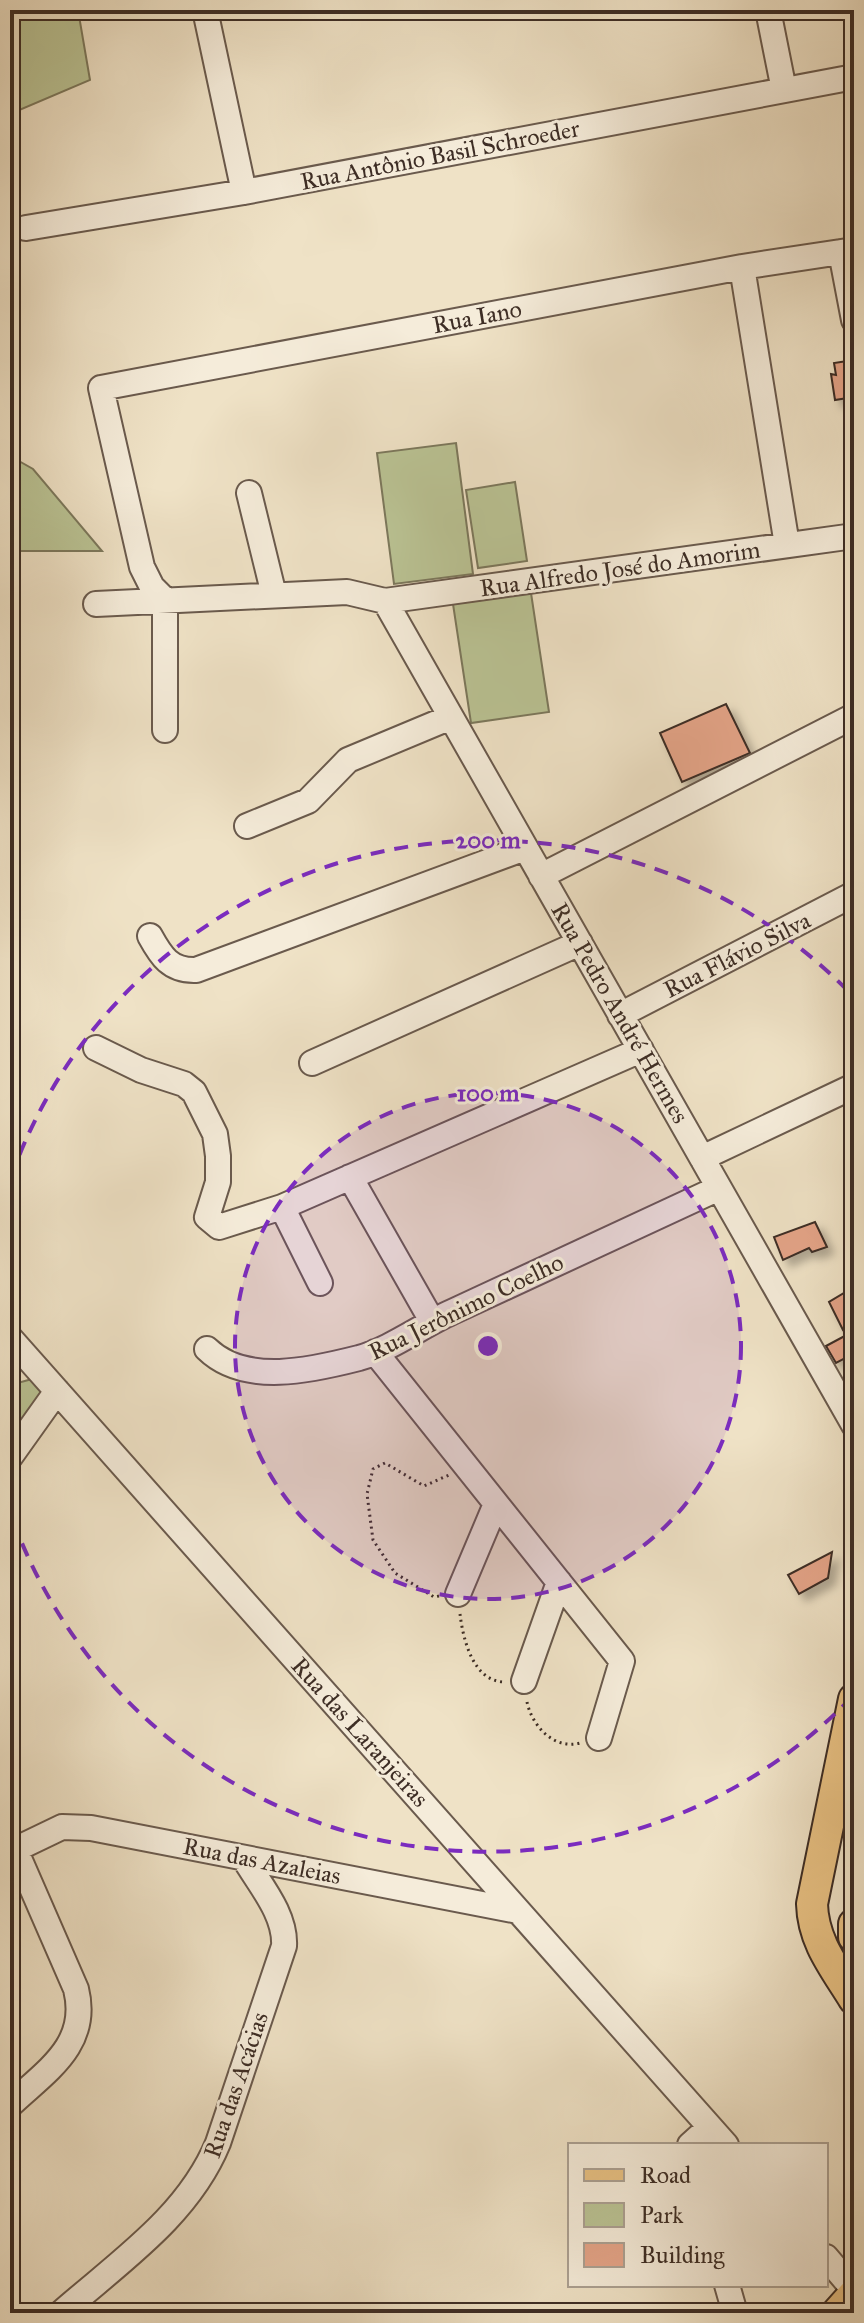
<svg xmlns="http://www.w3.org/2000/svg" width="864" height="2323" font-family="'IM FELL Great Primer',serif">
	<defs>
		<filter id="shadow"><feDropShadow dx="7" dy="7" stdDeviation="4" flood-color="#0004"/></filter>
	</defs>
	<rect width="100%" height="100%" fill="#efe2c6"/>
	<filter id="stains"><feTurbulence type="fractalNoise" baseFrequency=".0025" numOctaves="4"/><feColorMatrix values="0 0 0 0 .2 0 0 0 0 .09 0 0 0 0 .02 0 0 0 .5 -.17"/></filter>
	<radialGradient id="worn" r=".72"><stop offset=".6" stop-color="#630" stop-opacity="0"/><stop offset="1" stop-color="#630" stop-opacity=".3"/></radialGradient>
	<!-- green -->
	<path fill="#bac394" stroke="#7c785c" stroke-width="2" d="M10 10H78L90 80 10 114Z
		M456 443 473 574 394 584 377 453Z
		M10 456 33 469 102 551H20L10 556Z
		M515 482 527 561 478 568 466 490Z
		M531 593 549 712 471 723 453 604Z
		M36 1378 49 1394 10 1444V1381L14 1384Z"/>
	<!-- building -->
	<path fill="#e4a488" stroke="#3d2d25" stroke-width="2" filter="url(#shadow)" d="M854 360V397L835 400 831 374 836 375 834 363Z
		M726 704 750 753 682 782 660 733Z
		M815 1222 827 1247 812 1252 809 1248 783 1260 774 1237Z
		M854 1287V1323L843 1330 829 1302Z
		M854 1331V1370L847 1357 836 1363 826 1346Z
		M832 1552 828 1578 799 1594 788 1575Z"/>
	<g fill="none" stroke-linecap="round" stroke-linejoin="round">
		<defs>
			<path id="minor" d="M205 10 244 192
				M768 10 784 90
				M26 228 244 192 854 77
				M841 252 854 320
				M742 267 787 545
				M249 493 274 595
				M385 601 854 1425
				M96 604 347 592 385 601 854 536
				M165 730V600L152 587 142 567 101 388 742 267 854 250
				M247 826 308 801 348 760 451 717
				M541 876 854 716
				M150 936C161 956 170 971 196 970L525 848
				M620 1015 854 894
				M96 1048 141 1070 184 1084 194 1092 215 1134 218 1156V1182L207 1217 219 1227 282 1207 641 1050
				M312 1063 580 943
				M702 1158 854 1086
				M350 1177 432 1321
				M282 1207 320 1283
				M10 1338 726 2145
				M207 1349C245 1386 312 1370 359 1358 391 1349 421 1326 452 1312 541 1270 630 1229 719 1188
				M375 1352 622 1661 599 1738
				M10 1457 57 1391
				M458 1594 496 1504
				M524 1681 559 1582
				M10 1852 62 1827 91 1828 518 1911
				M10 2105C46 2071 90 2045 76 1989L15 1849
				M690 2145 710 2127
				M826 2257 854 2290
				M727 2285 735 2313
				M61 2313C119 2262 188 2216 218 2143L284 1946C286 1914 259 1884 244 1858"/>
			<path id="major" d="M854 1699 812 1904C813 1942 835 1968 854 1999
				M854 1924V1937
				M837 2313 854 2294"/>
		</defs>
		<!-- minor casing -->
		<use href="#minor" stroke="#6a5a4d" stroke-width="28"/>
		<!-- major casing -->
		<use href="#major" stroke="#3d2d25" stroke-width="34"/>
		<!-- path -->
		<path stroke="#3d2d25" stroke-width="3" stroke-dasharray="2 4" stroke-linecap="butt" d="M439 1596 434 1597 395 1573 373 1540 367 1494 373 1469 385 1463 424 1486 449 1475
			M460 1614C463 1639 473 1682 505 1682
			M527 1702C532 1726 554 1750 580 1743"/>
		<!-- minor -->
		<use href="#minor" stroke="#f5ecda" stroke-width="24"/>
		<!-- major -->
		<use href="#major" stroke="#e8c183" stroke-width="30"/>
	</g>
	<!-- distance rings -->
	<circle cx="488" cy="1346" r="253" fill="#7b2cbf" fill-opacity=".12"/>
	<g fill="none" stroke="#7b2cbf" stroke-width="4" stroke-dasharray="14 10">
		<circle cx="488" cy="1346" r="253"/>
		<path d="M852 1697A506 506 0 0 1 11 1515M11 1177A506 506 0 0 1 852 995"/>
	</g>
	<g text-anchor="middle" stroke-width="6" stroke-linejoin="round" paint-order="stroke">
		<!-- street labels -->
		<g font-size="24" fill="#3d2d25" stroke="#f5ecda">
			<text transform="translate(440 155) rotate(-11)" y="8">Rua Antônio Basil Schroeder</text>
			<text transform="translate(477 317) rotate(-11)" y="8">Rua Iano</text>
			<text transform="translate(620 569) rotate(-8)" y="8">Rua Alfredo José do Amorim</text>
			<text transform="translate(737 955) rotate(-27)" y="8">Rua Flávio Silva</text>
			<text transform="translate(620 1013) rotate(60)" y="8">Rua Pedro André Hermes</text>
			<text transform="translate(466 1307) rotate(-26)" y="8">Rua Jerônimo Coelho</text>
			<text transform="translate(360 1732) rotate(48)" y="8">Rua das Laranjeiras</text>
			<text transform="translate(262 1861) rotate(11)" y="8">Rua das Azaleias</text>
			<text transform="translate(236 2085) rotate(-71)" y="8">Rua das Acácias</text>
		</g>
	</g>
	<circle cx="488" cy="1346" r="12" fill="#7b2cbf" stroke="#f5ecda" stroke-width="4"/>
	<g font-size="24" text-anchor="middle" font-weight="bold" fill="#7b2cbf" stroke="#f5ecda" stroke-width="6" stroke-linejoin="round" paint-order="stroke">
		<text x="488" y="848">200 m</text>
		<text x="488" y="1101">100 m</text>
	</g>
	<!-- margin -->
	<rect width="864" height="2323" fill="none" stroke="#efe2c6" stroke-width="40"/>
	<rect x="12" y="12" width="840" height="2299" fill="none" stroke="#3d2d25" stroke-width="4"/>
	<rect x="20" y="20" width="824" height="2283" fill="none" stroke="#3d2d25" stroke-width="2"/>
	<!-- legend -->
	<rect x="568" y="2143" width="260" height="144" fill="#f5ecda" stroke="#aba092" stroke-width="2"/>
	<rect x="584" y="2169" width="40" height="12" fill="#e8c183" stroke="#aba092" stroke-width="2"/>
	<text x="640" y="2183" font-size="24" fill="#3d2d25">Road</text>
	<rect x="584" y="2203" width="40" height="24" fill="#bac394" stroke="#aba092" stroke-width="2"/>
	<text x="640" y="2223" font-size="24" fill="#3d2d25">Park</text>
	<rect x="584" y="2243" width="40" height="24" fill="#e4a488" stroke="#aba092" stroke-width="2"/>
	<text x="640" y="2263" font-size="24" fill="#3d2d25">Building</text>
	<rect width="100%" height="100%" filter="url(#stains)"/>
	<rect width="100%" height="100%" fill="url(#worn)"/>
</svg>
